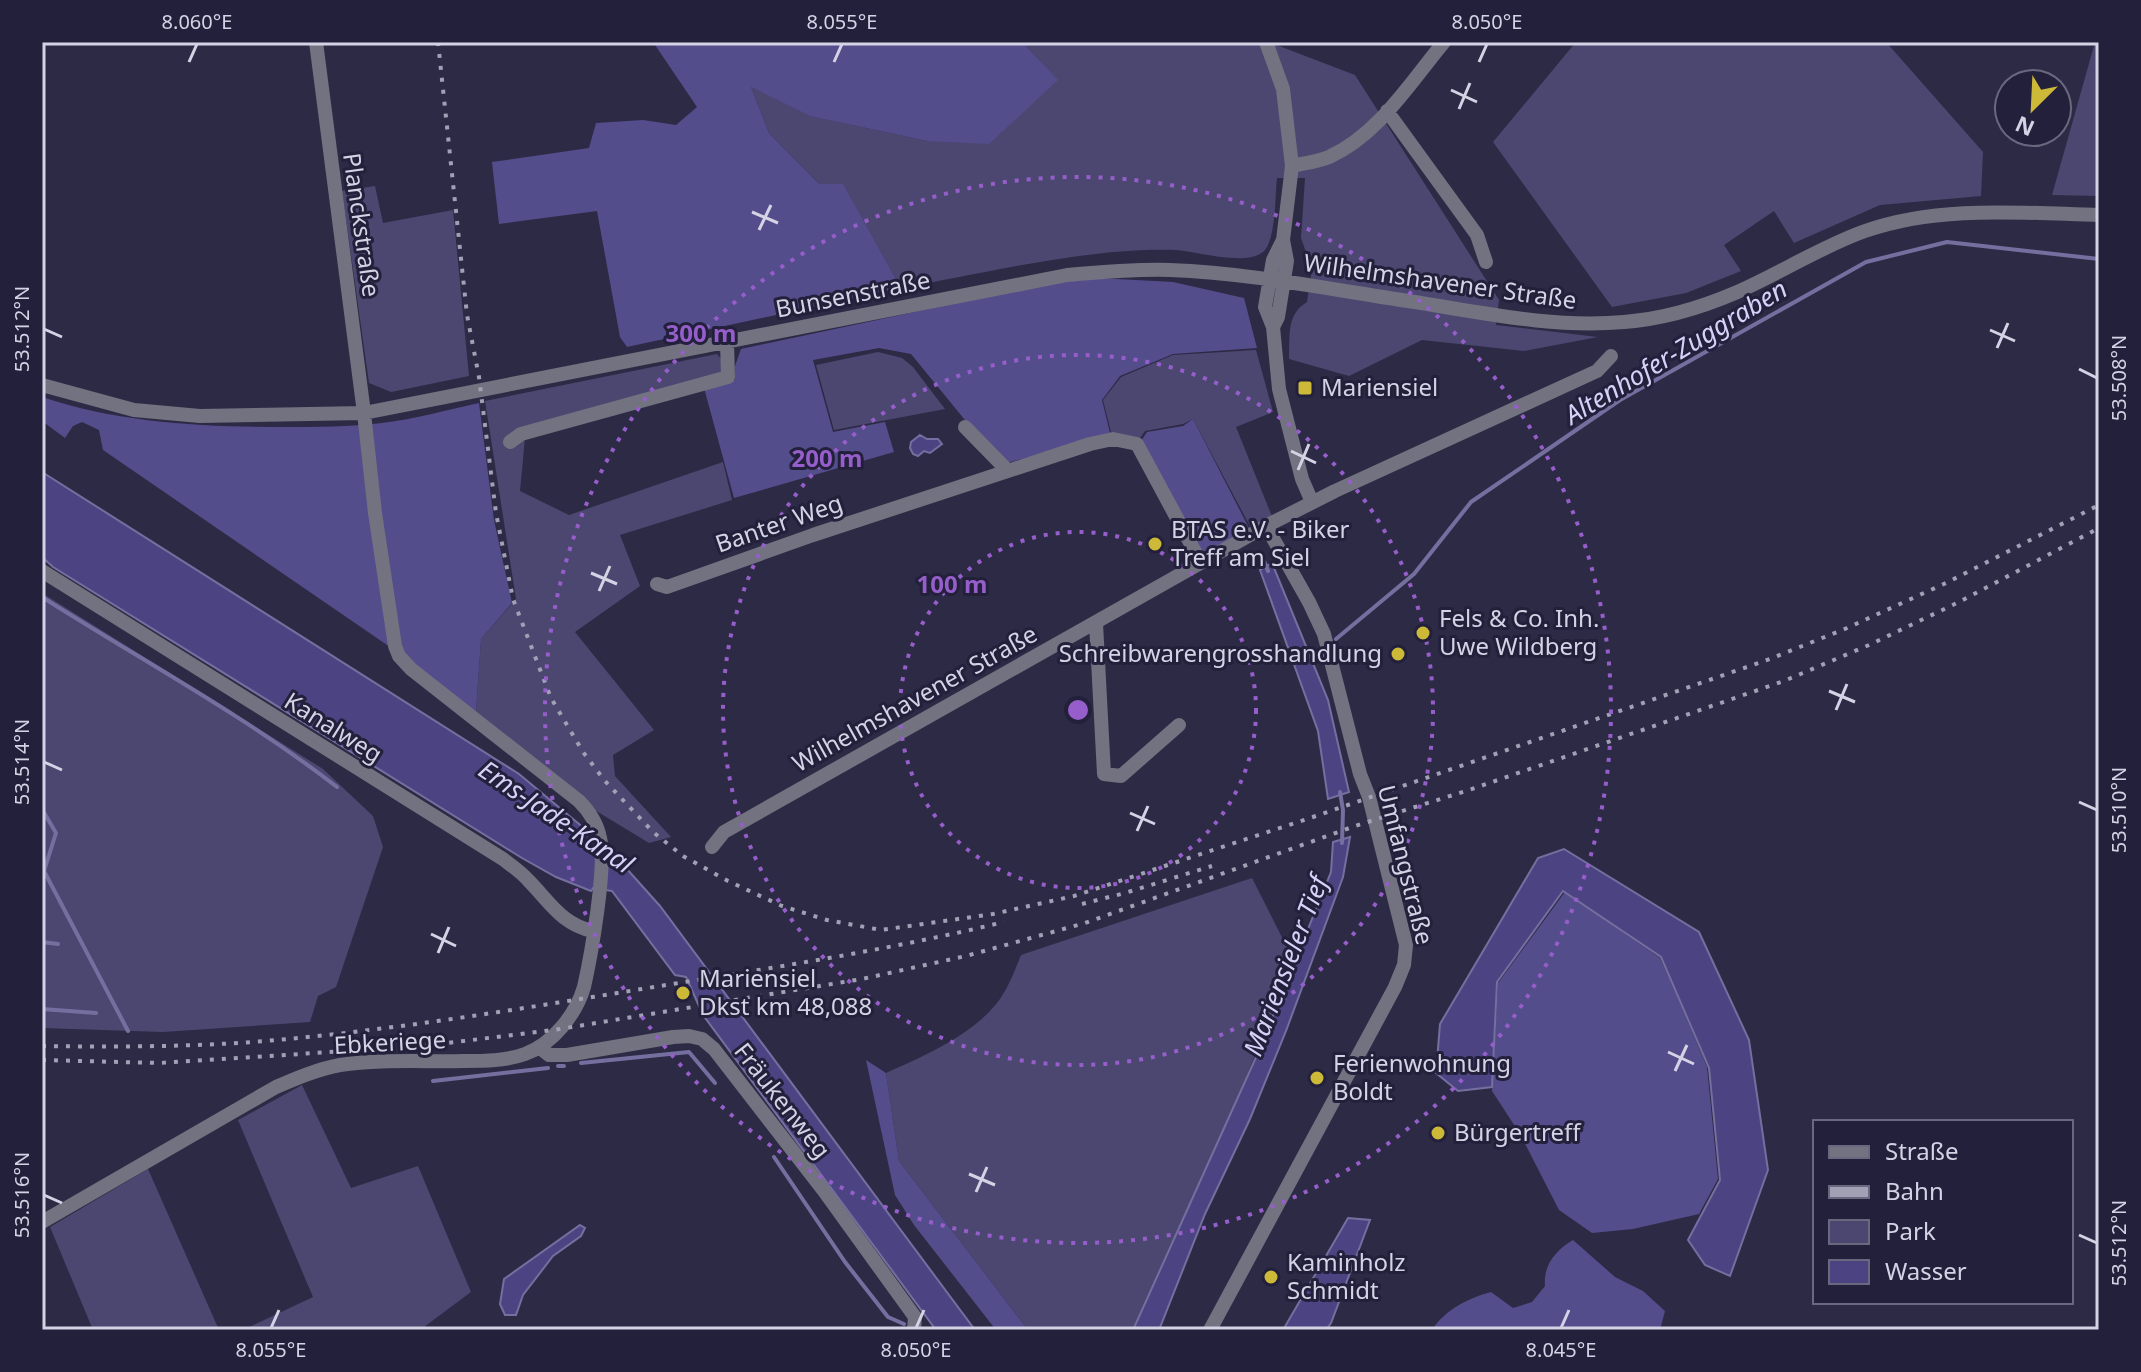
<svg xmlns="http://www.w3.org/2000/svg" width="2141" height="1372" font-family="'Noto Sans',sans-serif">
	<rect width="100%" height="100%" fill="#2d2a45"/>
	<!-- green -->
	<path fill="#4b4771" d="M1022 42H1269L1355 75 1499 300 1496 325 1598 337 1524 351 1422 340 1349 376 1289 359C1290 337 1286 314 1307 302L1312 269 1301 238 1305 178H1277C1275 196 1276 236 1265 250 1249 268 1197 251 1175 250 1090 247 986 273 901 288L843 185 819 184 769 133 751 87 811 116 927 141 1057 80Z
		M1576 42H1886L1983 152 1981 196 1880 205 1794 243 1774 211 1724 245 1741 271 1686 293 1612 307 1493 142Z
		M2095 42H2099V196L2052 195Z
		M375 186 383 223 453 210 469 376 391 392 369 383 342 191Z
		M1256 350 1273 412 1236 427 1273 519 1252 530 1193 419 1183 424 1145 431 1137 442 1112 436 1103 400 1121 377 1173 355Z
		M878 352 902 358 913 367 945 409 834 430 816 365Z
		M717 354 723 361 722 372 525 438 520 491 569 515 723 462 732 500 620 535 640 586 575 632 654 730 613 755 615 776 671 837 649 843 593 809 476 712 481 639 516 599 485 401Z
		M42 593 323 769 373 816 383 847 336 987 318 996 310 1022 163 1032 42 1028Z
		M1252 878 1294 961 1222 1135 1133 1330H1028L899 1161 886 1073C924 1056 975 1034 1000 999 1009 986 1015 970 1021 955Z
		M302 1085 351 1188 418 1166 471 1292 420 1330H243L313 1297 238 1120Z
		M148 1169 219 1330H93L50 1227Z"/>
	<!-- forest -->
	<path fill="#544d8b" d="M653 42H1022L1058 80 989 144 927 141 810 116 751 87 769 133 819 184H843L901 288 627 347 620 337 597 211 499 224 492 162 589 148 596 123 643 120 676 125 697 107Z
		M1079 277 1173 282 1244 298 1257 348 1173 354 1120 376 1102 400 1111 437 1006 463 969 425 911 354 879 348 813 360 833 432 885 422 894 452 734 498 704 388 735 380V366L741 349Z
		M42 397C119 423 204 427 284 427 317 427 350 427 382 423 415 419 447 410 479 403L494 520 512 603 481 639 476 712 387 645 103 450 99 430 82 422 73 426 65 438 42 421Z
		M1193 419 1250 530 1201 556 1139 444 1147 432 1183 426Z
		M1565 892 1660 958 1674 989 1707 1067 1718 1179 1699 1214 1633 1229 1592 1233 1559 1210 1520 1134 1492 1091 1498 983Z
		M866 1060 886 1073 899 1161 1028 1330H996L914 1225 895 1195Z
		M1573 1240 1615 1277 1643 1291 1665 1311 1660 1330H1432C1445 1310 1468 1298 1491 1292L1513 1308 1532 1302 1545 1286C1543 1265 1556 1250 1573 1240Z"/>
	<!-- water -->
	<path fill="#4c4482" stroke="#756fa0" stroke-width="2" d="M920 435 927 439H938L942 444 930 453 924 451 918 456 913 454 910 448 911 442Z
		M42 472 519 774 609 849 660 906 975 1330H936L703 1015 686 977 675 975 612 891 593 888 591 891 556 877 522 858 53 567 42 557Z
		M1272 563 1328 700 1349 792 1328 799 1318 731 1260 570Z
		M1350 837 1343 877 1286 1031 1250 1119 1205 1214 1159 1330H1133L1257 1055 1331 872 1333 842Z
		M1564 849 1699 932 1749 1040 1768 1170 1730 1276 1705 1265 1688 1240 1720 1180 1709 1068 1661 957 1563 891 1497 982 1492 1087 1458 1091 1436 1073 1440 1024 1538 858Z
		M1348 1218 1370 1220 1331 1323 1326 1330H1283Z
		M580 1225 585 1228 581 1236 553 1256 523 1295 516 1315H505L500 1304 504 1279Z"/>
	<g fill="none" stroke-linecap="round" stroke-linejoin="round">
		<!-- stream -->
		<path stroke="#756fa0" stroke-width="4" d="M1262 556 1268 571
			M42 597C141 660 244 715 337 787
			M1336 639 1414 574 1471 502 1620 400 1866 262 1947 242 2099 259
			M1340 792 1343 810 1342 843
			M42 809 56 833 44 871 128 1031
			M42 942 58 944
			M42 1009 96 1013
			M581 1063 689 1052 715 1083
			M558 1066H564
			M433 1081 548 1068
			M774 1157 845 1262 888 1317 904 1324"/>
		<!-- minor -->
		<path stroke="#727280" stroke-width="14" d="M1266 42 1283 89 1292 166 1283 240 1287 261 1278 317 1273 327
			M1387 111 1477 235 1486 262
			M1292 166C1304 163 1317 162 1329 157 1378 135 1410 83 1444 42
			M1283 240 1273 260 1265 307 1273 327 1279 389 1302 479 1312 502
			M42 385 134 410 200 416 364 413 1067 275C1101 272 1135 269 1170 270 1253 273 1338 291 1421 303 1489 314 1555 328 1624 322 1662 319 1700 308 1735 293 1779 274 1820 247 1865 231 1939 205 2022 213 2099 215
			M965 427 1007 470
			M510 442 521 434 728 377 727 342
			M42 571 503 859C512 866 521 872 528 880 549 901 562 925 593 931
			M657 584 667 587 813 535 1090 444 1113 439 1137 444 1200 561
			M1096 623 1104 774 1121 776 1179 725
			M712 847 724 832 1266 526 1335 491 1597 371 1611 356
			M539 1047 549 1055H567L673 1037 689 1036 702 1039 714 1049 824 1191 915 1317 914 1330
			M42 1222 276 1087C297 1078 318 1069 340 1065 380 1059 424 1062 464 1061 484 1061 506 1061 525 1054 553 1044 576 1014 584 987 591 956 607 866 600 838 597 823 589 811 579 801L411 669 399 656 395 646 375 513 364 413 316 42
			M1210 1330 1395 987 1404 965 1406 945 1369 797 1360 774 1324 634 1309 602 1266 526"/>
		<!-- rail -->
		<path stroke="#a1a0b4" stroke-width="4" stroke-dasharray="4 8" stroke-linecap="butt" d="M438 42 467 315 479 377 496 513 513 599 551 698 583 752 605 781 653 832 683 856 728 881 782 906 827 920 881 930 993 914 1074 896 1313 817 1770 659 1847 628 1946 583 2099 505
			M1082 904 1125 893 1212 866
			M42 1046C116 1047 191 1047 265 1041 396 1030 525 1008 654 987 771 968 889 950 1004 922
			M42 1060 160 1063 424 1046 560 1029 862 979 966 956 1085 923 1355 826 1469 790 1784 681 1869 645 1959 602 2099 528"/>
	</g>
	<!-- ticks -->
	<path fill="none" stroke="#d4d3e5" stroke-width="3" d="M189 62 197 44M834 62 842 44M1479 62 1487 44M1451 90 1477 102M1459 109 1470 83M752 212 778 223M759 230 771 205M44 329 62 337M1990 330 2015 341M1997 348 2008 323M2079 369 2097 378M1291 451 1316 463M1298 470 1309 444M591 573 617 584M599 591 610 566M1829 691 1855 702M1836 710 1847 684M44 762 62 770M2079 802 2097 810M1130 813 1155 824M1137 831 1148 806M431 934 456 946M438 953 449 927M1668 1052 1694 1064M1675 1071 1687 1045M969 1174 995 1185M976 1192 987 1167M44 1195 62 1203M2079 1235 2097 1243M271 1328 279 1310M916 1328 924 1310M1561 1328 1569 1310"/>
	<!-- distance rings -->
	<g fill="none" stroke="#965eca" stroke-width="4" stroke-dasharray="4 8">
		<circle cx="1078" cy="710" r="178"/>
		<circle cx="1078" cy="710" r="355"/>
		<circle cx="1078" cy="710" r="533"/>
	</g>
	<!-- markers -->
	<g fill="#ccb938" stroke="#23203b" stroke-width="3">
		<rect x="1297" y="380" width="16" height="16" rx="4"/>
		<circle cx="1155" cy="544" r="8"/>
		<circle cx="1423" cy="633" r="8"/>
		<circle cx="1398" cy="654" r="8"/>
		<circle cx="683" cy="993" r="8"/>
		<circle cx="1317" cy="1078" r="8"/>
		<circle cx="1438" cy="1133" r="8"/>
		<circle cx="1271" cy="1277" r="8"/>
	</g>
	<g text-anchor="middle" stroke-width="6" stroke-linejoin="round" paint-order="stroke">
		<!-- street labels -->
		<g font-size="24" fill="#d4d3e5" stroke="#23203b">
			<text transform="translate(361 225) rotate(82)" y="8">Planckstraße</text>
			<text transform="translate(1440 282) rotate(8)" y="8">Wilhelmshavener Straße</text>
			<text transform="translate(853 295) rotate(-11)" y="8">Bunsenstraße</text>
			<text transform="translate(779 524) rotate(-19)" y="8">Banter Weg</text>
			<text transform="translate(915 699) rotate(-29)" y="8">Wilhelmshavener Straße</text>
			<text transform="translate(333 728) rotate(32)" y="8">Kanalweg</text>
			<text transform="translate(1405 865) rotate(76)" y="8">Umfangstraße</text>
			<text transform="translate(390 1043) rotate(-3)" y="8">Ebkeriege</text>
			<text transform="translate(782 1101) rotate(52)" y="8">Fräukenweg</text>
		</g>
		<!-- poi labels -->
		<g font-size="24" fill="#d4d3e5" stroke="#23203b" text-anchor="start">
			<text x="1321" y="396">Mariensiel</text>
			<text x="1171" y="538">BTAS e.V. - Biker<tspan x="1171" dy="28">Treff am Siel</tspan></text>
			<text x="1439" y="627">Fels &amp; Co. Inh.<tspan x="1439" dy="28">Uwe Wildberg</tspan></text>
			<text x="1382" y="662" text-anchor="end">Schreibwarengrosshandlung</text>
			<text x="699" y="987">Mariensiel<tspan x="699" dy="28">Dkst km 48,088</tspan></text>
			<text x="1333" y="1072">Ferienwohnung<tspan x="1333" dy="28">Boldt</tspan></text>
			<text x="1454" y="1141">Bürgertreff</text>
			<text x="1287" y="1271">Kaminholz<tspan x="1287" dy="28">Schmidt</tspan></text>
		</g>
		<!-- water labels -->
		<g font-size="26" font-style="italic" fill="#d4d2f8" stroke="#23203b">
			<text transform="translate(1676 352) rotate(-31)" y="9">Altenhofer-Zuggraben</text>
			<text transform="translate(556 817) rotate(34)" y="9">Ems-Jade-Kanal</text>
			<text transform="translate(1286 966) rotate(-69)" y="9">Mariensieler Tief</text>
		</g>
	</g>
	<circle cx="1078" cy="710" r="12" fill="#965eca" stroke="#23203b" stroke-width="4"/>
	<g font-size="24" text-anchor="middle" font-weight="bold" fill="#965eca" stroke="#23203b" stroke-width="6" stroke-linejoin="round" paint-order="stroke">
		<text x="701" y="342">300 m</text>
		<text x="827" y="467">200 m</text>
		<text x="952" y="593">100 m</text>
	</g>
	<!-- border -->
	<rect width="2141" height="1372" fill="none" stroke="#23203b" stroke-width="88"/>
	<!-- legend -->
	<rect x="1813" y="1120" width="260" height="184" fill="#23203b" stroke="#6a687f" stroke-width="2"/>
	<rect x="1829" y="1146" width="40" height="12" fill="#727280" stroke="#6a687f" stroke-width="2"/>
	<text x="1885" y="1160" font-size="24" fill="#d4d3e5">Straße</text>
	<rect x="1829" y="1186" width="40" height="12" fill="#a1a0b4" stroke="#6a687f" stroke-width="2"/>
	<text x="1885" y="1200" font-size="24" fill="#d4d3e5">Bahn</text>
	<rect x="1829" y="1220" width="40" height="24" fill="#4b4771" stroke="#6a687f" stroke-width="2"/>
	<text x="1885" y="1240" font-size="24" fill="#d4d3e5">Park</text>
	<rect x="1829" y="1260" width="40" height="24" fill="#4c4482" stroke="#6a687f" stroke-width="2"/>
	<text x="1885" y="1280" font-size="24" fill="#d4d3e5">Wasser</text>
	<!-- north arrow -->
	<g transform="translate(2033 108) rotate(204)"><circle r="38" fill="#23203b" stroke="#6a687f" stroke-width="2"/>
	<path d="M0-6L14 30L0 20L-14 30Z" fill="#ccb938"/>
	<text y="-12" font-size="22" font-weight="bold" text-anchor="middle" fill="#d4d3e5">N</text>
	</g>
	<rect x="44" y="44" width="2053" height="1284" fill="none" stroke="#d4d3e5" stroke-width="3"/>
	<g font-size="20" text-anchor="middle" fill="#d4d3e5">
		<text x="197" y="29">8.060°E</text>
		<text x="842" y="29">8.055°E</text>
		<text x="1487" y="29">8.050°E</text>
		<text transform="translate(22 329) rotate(-90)" y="7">53.512°N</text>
		<text transform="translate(2119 378) rotate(-90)" y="7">53.508°N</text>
		<text transform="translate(22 762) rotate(-90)" y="7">53.514°N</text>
		<text transform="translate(2119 810) rotate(-90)" y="7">53.510°N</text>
		<text transform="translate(22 1195) rotate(-90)" y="7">53.516°N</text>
		<text transform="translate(2119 1243) rotate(-90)" y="7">53.512°N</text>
		<text x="271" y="1357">8.055°E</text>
		<text x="916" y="1357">8.050°E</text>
		<text x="1561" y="1357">8.045°E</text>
	</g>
</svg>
